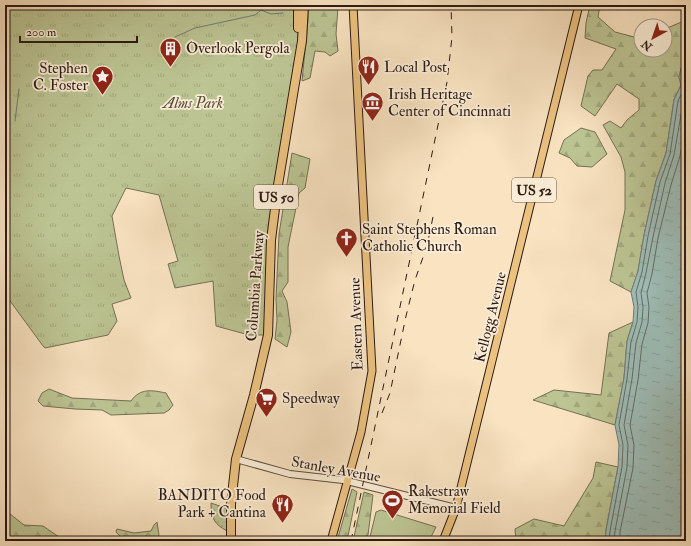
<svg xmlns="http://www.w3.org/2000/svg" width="691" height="546" font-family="'IM FELL Double Pica',serif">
	<defs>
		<pattern id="forest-firs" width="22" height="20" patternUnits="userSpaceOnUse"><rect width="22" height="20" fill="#bcc493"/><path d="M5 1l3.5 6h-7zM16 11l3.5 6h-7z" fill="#a2a87e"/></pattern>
		<pattern id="park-tufts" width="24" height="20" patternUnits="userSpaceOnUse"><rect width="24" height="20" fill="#bcc493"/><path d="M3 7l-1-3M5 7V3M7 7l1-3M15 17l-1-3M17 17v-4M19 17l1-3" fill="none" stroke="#a2a87e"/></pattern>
		<pattern id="garden-dots" width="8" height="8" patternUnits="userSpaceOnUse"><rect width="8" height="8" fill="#bcc493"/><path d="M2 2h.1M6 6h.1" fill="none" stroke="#a2a87e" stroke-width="1.8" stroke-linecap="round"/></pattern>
		<pattern id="water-ripples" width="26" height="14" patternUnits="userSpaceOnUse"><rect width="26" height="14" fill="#9ebdb7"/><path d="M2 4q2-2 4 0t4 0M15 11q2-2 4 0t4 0" fill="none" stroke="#88a29c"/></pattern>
	</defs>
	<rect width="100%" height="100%" fill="#f9e3c1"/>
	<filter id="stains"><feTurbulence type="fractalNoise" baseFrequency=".005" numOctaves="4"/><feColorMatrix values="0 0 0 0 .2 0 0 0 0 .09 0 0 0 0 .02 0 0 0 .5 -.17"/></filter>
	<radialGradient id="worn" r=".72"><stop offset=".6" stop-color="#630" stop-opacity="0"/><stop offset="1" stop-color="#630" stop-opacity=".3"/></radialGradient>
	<!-- grass -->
	<path fill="#bcc493" stroke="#747054" d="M381 510 436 527 429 541H369L376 512Z"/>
	<!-- forest -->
	<path fill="url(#forest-firs)" stroke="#747054" d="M308 5H334L338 7 336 34 338 51 330 56 325 52 315 51 310 78 302 81 308 20Z
		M590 5H600L598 17 615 32 638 38 641 37V50H665V29L686 20V49L679 77 681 85 674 100 666 153 656 181 644 235 638 271 631 292 610 281 625 210V172L621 157 603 125 610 121 621 128 627 120 639 110V99L617 84 595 116 581 106 588 76 593 70H602L616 49 585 38 586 23Z
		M581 128 595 132 607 154 592 167 577 166 570 158 559 153 564 140Z
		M292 153 310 159 305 188 299 193 288 247V282L282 291 287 302 291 332 287 347 275 339 277 320 276 299 279 234Z
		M633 322 627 341 624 378 615 425 533 400 554 390 601 395 609 333Z
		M49 389 72 398 131 401C140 388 152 390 166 393L173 405 169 410 164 413 111 415 102 410 75 409 43 406 38 401 42 393Z
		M596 462 618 467 606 530 605 541H516L515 529 534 519 564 526 593 478Z
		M352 489 357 492 347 541H337Z
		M364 492 373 495 368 535 364 541H353Z
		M5 510 24 525 43 526 59 537 62 541H5Z
		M157 522 159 535 156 541 124 540 116 532 117 529 134 533 151 531 154 525Z"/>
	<!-- park -->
	<path fill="url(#park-tufts)" stroke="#747054" d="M5 5H298V48L278 185 268 335H249L216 326 213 281 175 288 168 264 178 261 159 195 126 188 112 216 119 256 124 280 131 298 112 304 117 321 108 335 45 348 43 346 5 294Z"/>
	<!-- garden -->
	<path fill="url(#garden-dots)" stroke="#747054" d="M211 503 228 509 227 531C214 524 211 518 211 503Z"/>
	<!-- water -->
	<path fill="url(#water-ripples)" stroke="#707c76" d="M686 49V541H605L606 530 618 467 619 445 615 425 624 378 627 341 633 322 634 307 631 292 638 271 644 235 656 181 666 153 674 100 681 85 679 77Z"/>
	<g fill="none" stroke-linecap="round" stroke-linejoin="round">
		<!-- shore -->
		<path stroke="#646c66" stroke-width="1" d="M609 541 610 531 622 467 623 445 619 425 627 379 631 342 637 322 638 307 636 292 642 272 648 236 660 182 670 154 678 101 685 86 683 77 686 65
			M614 541 615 531 627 467 628 445 624 425 632 379 636 343 642 322 643 307 641 293 646 273 653 237 665 183 674 155 683 103 686 96
			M620 541V532L633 468 634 445 630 425 638 380 642 344 648 323 649 307 647 293 652 274 658 238 671 185 680 156 686 122"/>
		<!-- stream -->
		<path stroke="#707c76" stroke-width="1" d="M175 37 195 28 255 15 261 10 271 14 283 13
			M15 121 19 89"/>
		<defs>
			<path id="minor" d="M236 459 290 474 343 480 456 508"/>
			<path id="major" d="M331 541 361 432 372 371 353 5
				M443 541 456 508 579 5"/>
			<path id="highway" d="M298 5V28
				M231 541V504L236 459 254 395 268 335 271 240 278 185 302 41 304 5"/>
		</defs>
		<!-- minor casing -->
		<use href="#minor" stroke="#5e4d3f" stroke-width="8"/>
		<!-- major casing -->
		<use href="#major" stroke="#2b1b14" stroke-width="9"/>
		<!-- highway casing -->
		<use href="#highway" stroke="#2b1b14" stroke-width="10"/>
		<!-- minor -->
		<use href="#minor" stroke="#fbedd7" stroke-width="6"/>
		<!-- major -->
		<use href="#major" stroke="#ecc280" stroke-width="7"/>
		<!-- highway -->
		<use href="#highway" stroke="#ecc280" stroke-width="8"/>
		<!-- rail -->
		<path stroke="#2b1b14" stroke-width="1" stroke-dasharray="7 7" stroke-linecap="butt" d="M382 413 390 393 406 316 415 280 427 246 434 212
			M351 541 447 82 452 37 451 5"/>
	</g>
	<!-- icons -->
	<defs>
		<symbol id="building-pin" viewBox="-11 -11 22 30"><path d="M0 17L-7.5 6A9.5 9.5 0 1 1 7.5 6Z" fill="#8f2418" stroke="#fbedd7"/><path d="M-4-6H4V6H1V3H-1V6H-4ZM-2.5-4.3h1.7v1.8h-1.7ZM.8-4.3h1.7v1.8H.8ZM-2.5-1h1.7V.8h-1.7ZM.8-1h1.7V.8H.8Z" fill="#fff"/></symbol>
		<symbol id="restaurant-pin" viewBox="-11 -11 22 30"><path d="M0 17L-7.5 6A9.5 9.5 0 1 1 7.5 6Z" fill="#8f2418" stroke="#fbedd7"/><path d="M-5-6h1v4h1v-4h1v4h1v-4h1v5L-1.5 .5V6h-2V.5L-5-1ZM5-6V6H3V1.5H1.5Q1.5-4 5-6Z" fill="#fff"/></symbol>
		<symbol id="sight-pin" viewBox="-11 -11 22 30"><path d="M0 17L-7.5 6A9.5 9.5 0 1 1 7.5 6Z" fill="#8f2418" stroke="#fbedd7"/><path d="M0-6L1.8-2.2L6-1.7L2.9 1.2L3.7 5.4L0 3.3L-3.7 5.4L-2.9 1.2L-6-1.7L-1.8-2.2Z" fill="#fff"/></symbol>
		<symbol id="museum-pin" viewBox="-11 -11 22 30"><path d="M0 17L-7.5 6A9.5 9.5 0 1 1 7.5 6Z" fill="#8f2418" stroke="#fbedd7"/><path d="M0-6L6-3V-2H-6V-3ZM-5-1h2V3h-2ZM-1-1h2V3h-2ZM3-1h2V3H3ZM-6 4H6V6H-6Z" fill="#fff"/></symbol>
		<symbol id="church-pin" viewBox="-11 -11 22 30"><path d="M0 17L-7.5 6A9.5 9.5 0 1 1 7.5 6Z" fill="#8f2418" stroke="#fbedd7"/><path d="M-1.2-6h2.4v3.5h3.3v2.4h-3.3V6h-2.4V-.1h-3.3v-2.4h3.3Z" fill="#fff"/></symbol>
		<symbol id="supermarket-pin" viewBox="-11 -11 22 30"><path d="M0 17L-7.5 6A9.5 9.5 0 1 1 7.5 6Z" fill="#8f2418" stroke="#fbedd7"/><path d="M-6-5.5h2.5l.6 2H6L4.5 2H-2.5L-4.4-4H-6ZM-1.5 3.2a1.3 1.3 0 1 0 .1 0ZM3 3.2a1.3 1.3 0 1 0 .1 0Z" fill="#fff"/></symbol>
		<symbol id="stadium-pin" viewBox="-11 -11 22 30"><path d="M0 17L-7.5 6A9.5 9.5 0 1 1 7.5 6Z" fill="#8f2418" stroke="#fbedd7"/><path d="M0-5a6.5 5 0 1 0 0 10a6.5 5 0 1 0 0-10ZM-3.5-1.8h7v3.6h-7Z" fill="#fff"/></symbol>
	</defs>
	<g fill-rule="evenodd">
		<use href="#building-pin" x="158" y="36" width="25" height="34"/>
		<use href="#restaurant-pin" x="356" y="54" width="25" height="34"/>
		<use href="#sight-pin" x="90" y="64" width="25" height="34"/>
		<use href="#museum-pin" x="360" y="90" width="25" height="34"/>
		<use href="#church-pin" x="334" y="226" width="25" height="34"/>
		<use href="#supermarket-pin" x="254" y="386" width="25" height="34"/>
		<use href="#stadium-pin" x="380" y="488" width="25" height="34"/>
		<use href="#restaurant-pin" x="270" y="492" width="25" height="34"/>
	</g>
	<g text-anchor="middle" stroke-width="3.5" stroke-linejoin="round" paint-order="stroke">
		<!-- shield labels -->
		<g fill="#fbedd7" stroke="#695a4e" stroke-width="1">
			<rect x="512" y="178" width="44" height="24" rx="3"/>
			<rect x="254" y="185" width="44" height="24" rx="3"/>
		</g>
		<g font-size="14" font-weight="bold" fill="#2b1b14">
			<text x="534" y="195">US 52</text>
			<text x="276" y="202">US 50</text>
		</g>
		<!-- poi labels -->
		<g font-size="15" fill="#2b1b14" stroke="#fbedd7" text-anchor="start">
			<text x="186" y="53">Overlook Pergola</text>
			<text x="384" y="72">Local Post</text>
			<text x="88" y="73" text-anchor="end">Stephen<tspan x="88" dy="17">C. Foster</tspan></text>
			<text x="388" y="99">Irish Heritage<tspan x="388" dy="17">Center of Cincinnati</tspan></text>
			<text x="362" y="234">Saint Stephens Roman<tspan x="362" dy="17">Catholic Church</tspan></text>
			<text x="282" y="403">Speedway</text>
			<text x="408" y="496">Rakestraw<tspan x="408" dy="17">Memorial Field</tspan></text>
			<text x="266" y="500" text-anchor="end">BANDITO Food<tspan x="266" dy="17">Park + Cantina</tspan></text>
		</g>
		<!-- park labels -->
		<g font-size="15" font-style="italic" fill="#564e3a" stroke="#fbedd7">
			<text x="193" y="108">Alms Park</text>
		</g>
		<!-- street labels -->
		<g font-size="15" fill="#2b1b14" stroke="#fbedd7">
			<text transform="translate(255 286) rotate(-86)" y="5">Columbia Parkway</text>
			<text transform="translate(490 317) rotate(-76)" y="5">Kellogg Avenue</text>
			<text transform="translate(356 324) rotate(-92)" y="5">Eastern Avenue</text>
			<text transform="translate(336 469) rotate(10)" y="5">Stanley Avenue</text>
		</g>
	</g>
	<!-- margin -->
	<rect width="691" height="546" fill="none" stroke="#f9e3c1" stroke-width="20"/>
	<rect x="6" y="6" width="679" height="534" fill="none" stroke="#2b1b14" stroke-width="2"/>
	<rect x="10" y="10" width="671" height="526" fill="none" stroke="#2b1b14"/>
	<!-- north arrow -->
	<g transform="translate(653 38) rotate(220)"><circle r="19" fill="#fbedd7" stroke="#a89989"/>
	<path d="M0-3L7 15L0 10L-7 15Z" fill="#8f2418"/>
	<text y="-6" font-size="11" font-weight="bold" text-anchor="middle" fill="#2b1b14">N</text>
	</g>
	<!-- scale -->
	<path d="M20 36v6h117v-6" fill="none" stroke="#2b1b14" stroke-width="2"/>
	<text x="26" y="36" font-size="12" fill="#2b1b14" stroke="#fbedd7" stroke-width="3" paint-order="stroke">200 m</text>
	<rect width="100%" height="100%" filter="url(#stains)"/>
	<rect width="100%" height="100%" fill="url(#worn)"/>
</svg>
